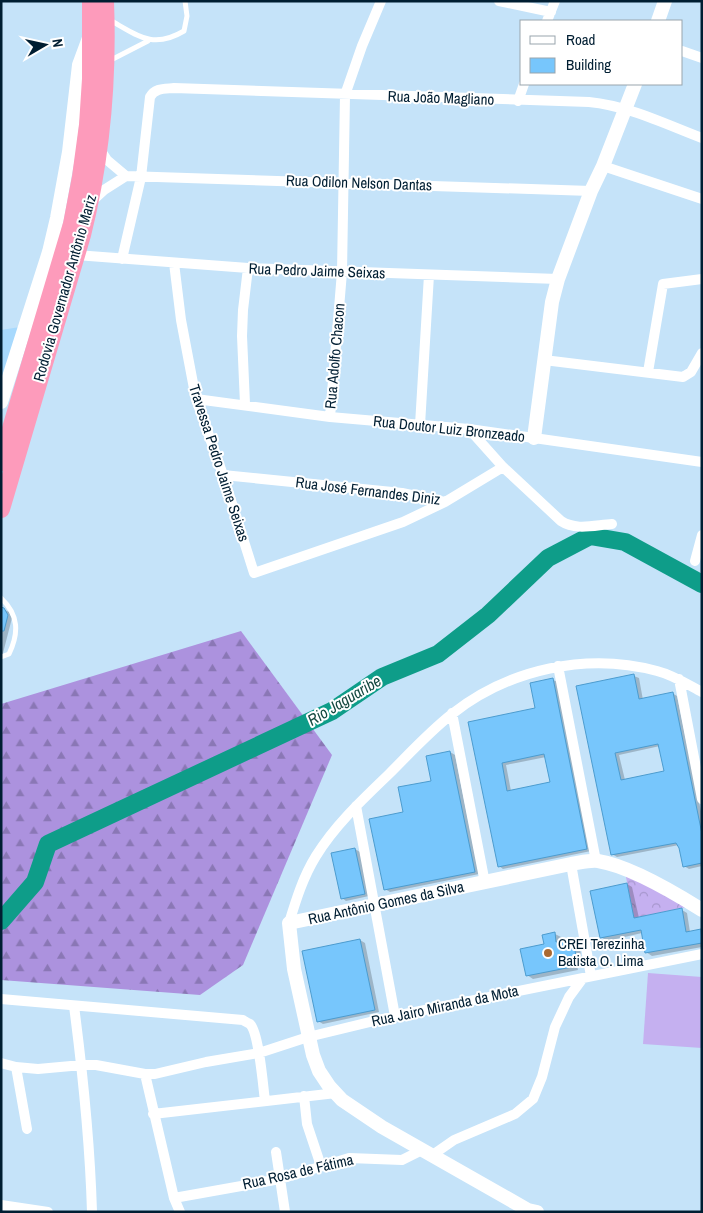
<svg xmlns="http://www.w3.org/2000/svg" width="703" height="1213" font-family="'Archivo Narrow',sans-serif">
	<defs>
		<pattern id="forest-firs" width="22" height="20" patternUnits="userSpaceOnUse" patternTransform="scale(1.25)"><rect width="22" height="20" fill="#ac92de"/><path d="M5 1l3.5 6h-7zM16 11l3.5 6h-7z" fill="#8a77b5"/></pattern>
		<pattern id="park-crowns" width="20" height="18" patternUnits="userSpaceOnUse" patternTransform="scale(1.25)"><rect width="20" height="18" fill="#c5b0f0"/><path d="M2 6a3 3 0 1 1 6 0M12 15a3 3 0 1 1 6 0" fill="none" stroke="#a797ce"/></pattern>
	</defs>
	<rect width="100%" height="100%" fill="#c5e3f9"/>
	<!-- built -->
	<path fill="#a7d9fd" d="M20 327 1 387V330Z"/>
	<!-- forest -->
	<path fill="url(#forest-firs)" d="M241 631 332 755 243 965 200 995 1 980V704Z"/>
	<!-- park -->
	<path fill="url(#park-crowns)" d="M625 872 691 906 634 918Z"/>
	<!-- garden -->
	<path fill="#c5b0f0" d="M648 973 702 977V1048L643 1044Z"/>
	<!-- shadow -->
	<path fill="#0003" fill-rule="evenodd" d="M1 608 9 612 12 618 2 657Z
		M634 676 639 678 643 700 672 693 677 696 702 816V866L689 869 684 866 679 845 617 857 612 854 578 687ZM660 746 665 772 625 780 619 755Z
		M553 680 558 682 591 851 503 869 499 866 469 722 536 709ZM546 757 551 783 511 791 506 765Z
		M450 752 455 755 479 874 390 892 385 889 404 813 433 782Z
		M355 849 360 852 369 896 346 901 342 898Z
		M627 884 632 887 639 918 682 910 687 913 690 932 702 931V947L652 956 646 952 642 933 607 941 601 937Z
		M555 934 561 937 562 942 580 950 582 960 576 961 578 970 533 979 527 975 545 945Z
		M360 940 365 943 379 1012 323 1024 318 1021Z"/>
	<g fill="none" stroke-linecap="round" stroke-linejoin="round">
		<!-- river -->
		<path stroke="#0e9d89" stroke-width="18" d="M1 921 35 882 48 844 332 711 382 677 438 654 488 615 548 558 590 536 625 542 702 584"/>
	</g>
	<!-- building -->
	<path fill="#77c6fc" stroke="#4c9ccf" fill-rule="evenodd" d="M1 607 4 608 8 615 4 631H1Z
		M634 674 639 699 673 692 702 834V863L683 867 679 848 676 843 611 855 576 686ZM658 744 664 771 621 780 615 753Z
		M553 678 587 849 498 867 468 722 535 708 530 683ZM544 754 550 782 507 791 502 763Z
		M450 751 475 872 384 890 369 819 403 812 398 787 431 781 426 756Z
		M355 848 365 894 341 899 331 853Z
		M627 883 634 918 682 908 686 932 701 929 702 943 645 953 641 930 600 938 590 891Z
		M555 932 556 942 563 941 564 946 574 945 576 956 570 958 572 967 526 976 520 949 544 944 542 935Z
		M360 939 375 1010 317 1022 302 951Z"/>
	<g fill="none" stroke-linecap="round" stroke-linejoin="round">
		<!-- lane -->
		<path stroke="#fff" stroke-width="5" d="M108 19C137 35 152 50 184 31L187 16 185 1
			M109 61 148 41
			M1 598C19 615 19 633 9 654L1 657"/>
		<!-- street -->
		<path stroke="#fff" stroke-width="10" d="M499 1 551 12
			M547 21 555 1
			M682 51 702 58
			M518 101 524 84
			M99 148 107 160 126 176 591 191
			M603 166 702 199
			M91 202 104 190 126 176
			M76 255 248 268 558 279
			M122 259 141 177 150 97C155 88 164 89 174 88L589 102C629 106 665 124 702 138
			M174 263 181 320 196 399 223 475 254 573 403 522 445 502 503 467
			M544 360 683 377 691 372 702 353
			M648 372 663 284 702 279
			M196 399 330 417 469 429 534 438 702 462
			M245 404 242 336 243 310 248 268
			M330 417 342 272 345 95 362 46 381 1
			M420 425 429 275
			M469 429 503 467 561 521C576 531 595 525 612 524
			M223 475 402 493 445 502
			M695 561 702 535
			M558 666 596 861
			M679 679 702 799
			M452 713 485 883
			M356 806 395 1016
			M571 864 591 976
			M289 923C296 900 303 877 316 856 335 825 363 799 389 774 409 754 430 731 452 714 509 669 587 652 657 671 673 675 687 684 702 692
			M1 999 243 1020C244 1021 248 1023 250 1024 259 1033 263 1086 265 1101
			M74 1006C83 1075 90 1143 92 1212
			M1 1063 16 1067 38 1069 82 1065H96L145 1074H155L206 1062 259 1053 308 1037 395 1016 702 954
			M16 1067 27 1129
			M145 1074 174 1198 180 1212
			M304 1096 307 1124 321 1166
			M153 1114 336 1093
			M276 1152 285 1212
			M431 1156 454 1140 515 1114 533 1099 542 1077 555 1027 569 997 583 978
			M174 1198 280 1179 349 1158 402 1160 422 1150
			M1 1205 48 1212"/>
		<!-- secondary -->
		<path stroke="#fff" stroke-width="14" d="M658 21 665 1
			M1 402 49 252 57 218 69 152 79 65 89 38
			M534 438 552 302 558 279 591 191 603 166 635 84
			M537 1212 528 1210 382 1127 342 1100 329 1086 319 1071 313 1055 294 969 289 923 571 864C579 863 589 860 598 861 630 866 675 893 702 910"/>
		<!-- highway -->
		<path stroke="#fd9bbb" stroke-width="18" d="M1 462 72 224 81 177 88 125 91 79V1
			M1 509 82 235C101 159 108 79 105 1"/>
	</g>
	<!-- markers -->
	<circle fill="#aa6a32" stroke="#fff" stroke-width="2" cx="548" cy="953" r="5"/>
	<g text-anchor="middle" stroke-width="4" stroke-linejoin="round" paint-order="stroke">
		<!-- street labels -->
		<g font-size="15" fill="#001e32" stroke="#fff">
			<text transform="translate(441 98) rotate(2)" y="5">Rua João Magliano</text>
			<text transform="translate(359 183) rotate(2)" y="5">Rua Odilon Nelson Dantas</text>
			<text transform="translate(317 271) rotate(2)" y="5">Rua Pedro Jaime Seixas</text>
			<text transform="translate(65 288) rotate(-74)" y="5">Rodovia Governador Antônio Mariz</text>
			<text transform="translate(335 356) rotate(-85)" y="5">Rua Adolfo Chacon</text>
			<text transform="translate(449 429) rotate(6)" y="5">Rua Doutor Luiz Bronzeado</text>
			<text transform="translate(219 463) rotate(72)" y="5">Travessa Pedro Jaime Seixas</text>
			<text transform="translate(368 491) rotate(7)" y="5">Rua José Fernandes Diniz</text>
			<text transform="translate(386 903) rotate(-12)" y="5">Rua Antônio Gomes da Silva</text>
			<text transform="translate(445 1006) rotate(-12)" y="5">Rua Jairo Miranda da Mota</text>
			<text transform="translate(298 1172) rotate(-13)" y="5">Rua Rosa de Fátima</text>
		</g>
		<!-- poi labels -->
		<g font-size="15" fill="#001e32" stroke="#fff" text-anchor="start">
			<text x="558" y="949">CREI Terezinha<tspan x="558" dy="17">Batista O. Lima</tspan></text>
		</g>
		<!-- water labels -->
		<g font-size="16" font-style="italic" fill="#154940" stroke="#fff">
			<text transform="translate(344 700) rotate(-31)" y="6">Rio Jaguaribe</text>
		</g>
	</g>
	<!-- border -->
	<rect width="703" height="1213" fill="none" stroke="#001e32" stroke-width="5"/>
	<!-- legend -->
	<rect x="520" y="20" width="162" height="65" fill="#ffffff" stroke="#99a5ad"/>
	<rect x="530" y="36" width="25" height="8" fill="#ffffff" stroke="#99a5ad"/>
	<text x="566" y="45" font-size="15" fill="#001e32">Road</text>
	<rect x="530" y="58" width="25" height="15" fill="#77c6fc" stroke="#99a5ad"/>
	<text x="566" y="70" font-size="15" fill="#001e32">Building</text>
	<!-- north arrow -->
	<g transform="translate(45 45) rotate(81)" stroke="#ffffff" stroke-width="4" paint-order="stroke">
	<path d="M0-4L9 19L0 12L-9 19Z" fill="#001e32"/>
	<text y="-8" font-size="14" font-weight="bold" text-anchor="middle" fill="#001e32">N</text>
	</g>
</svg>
